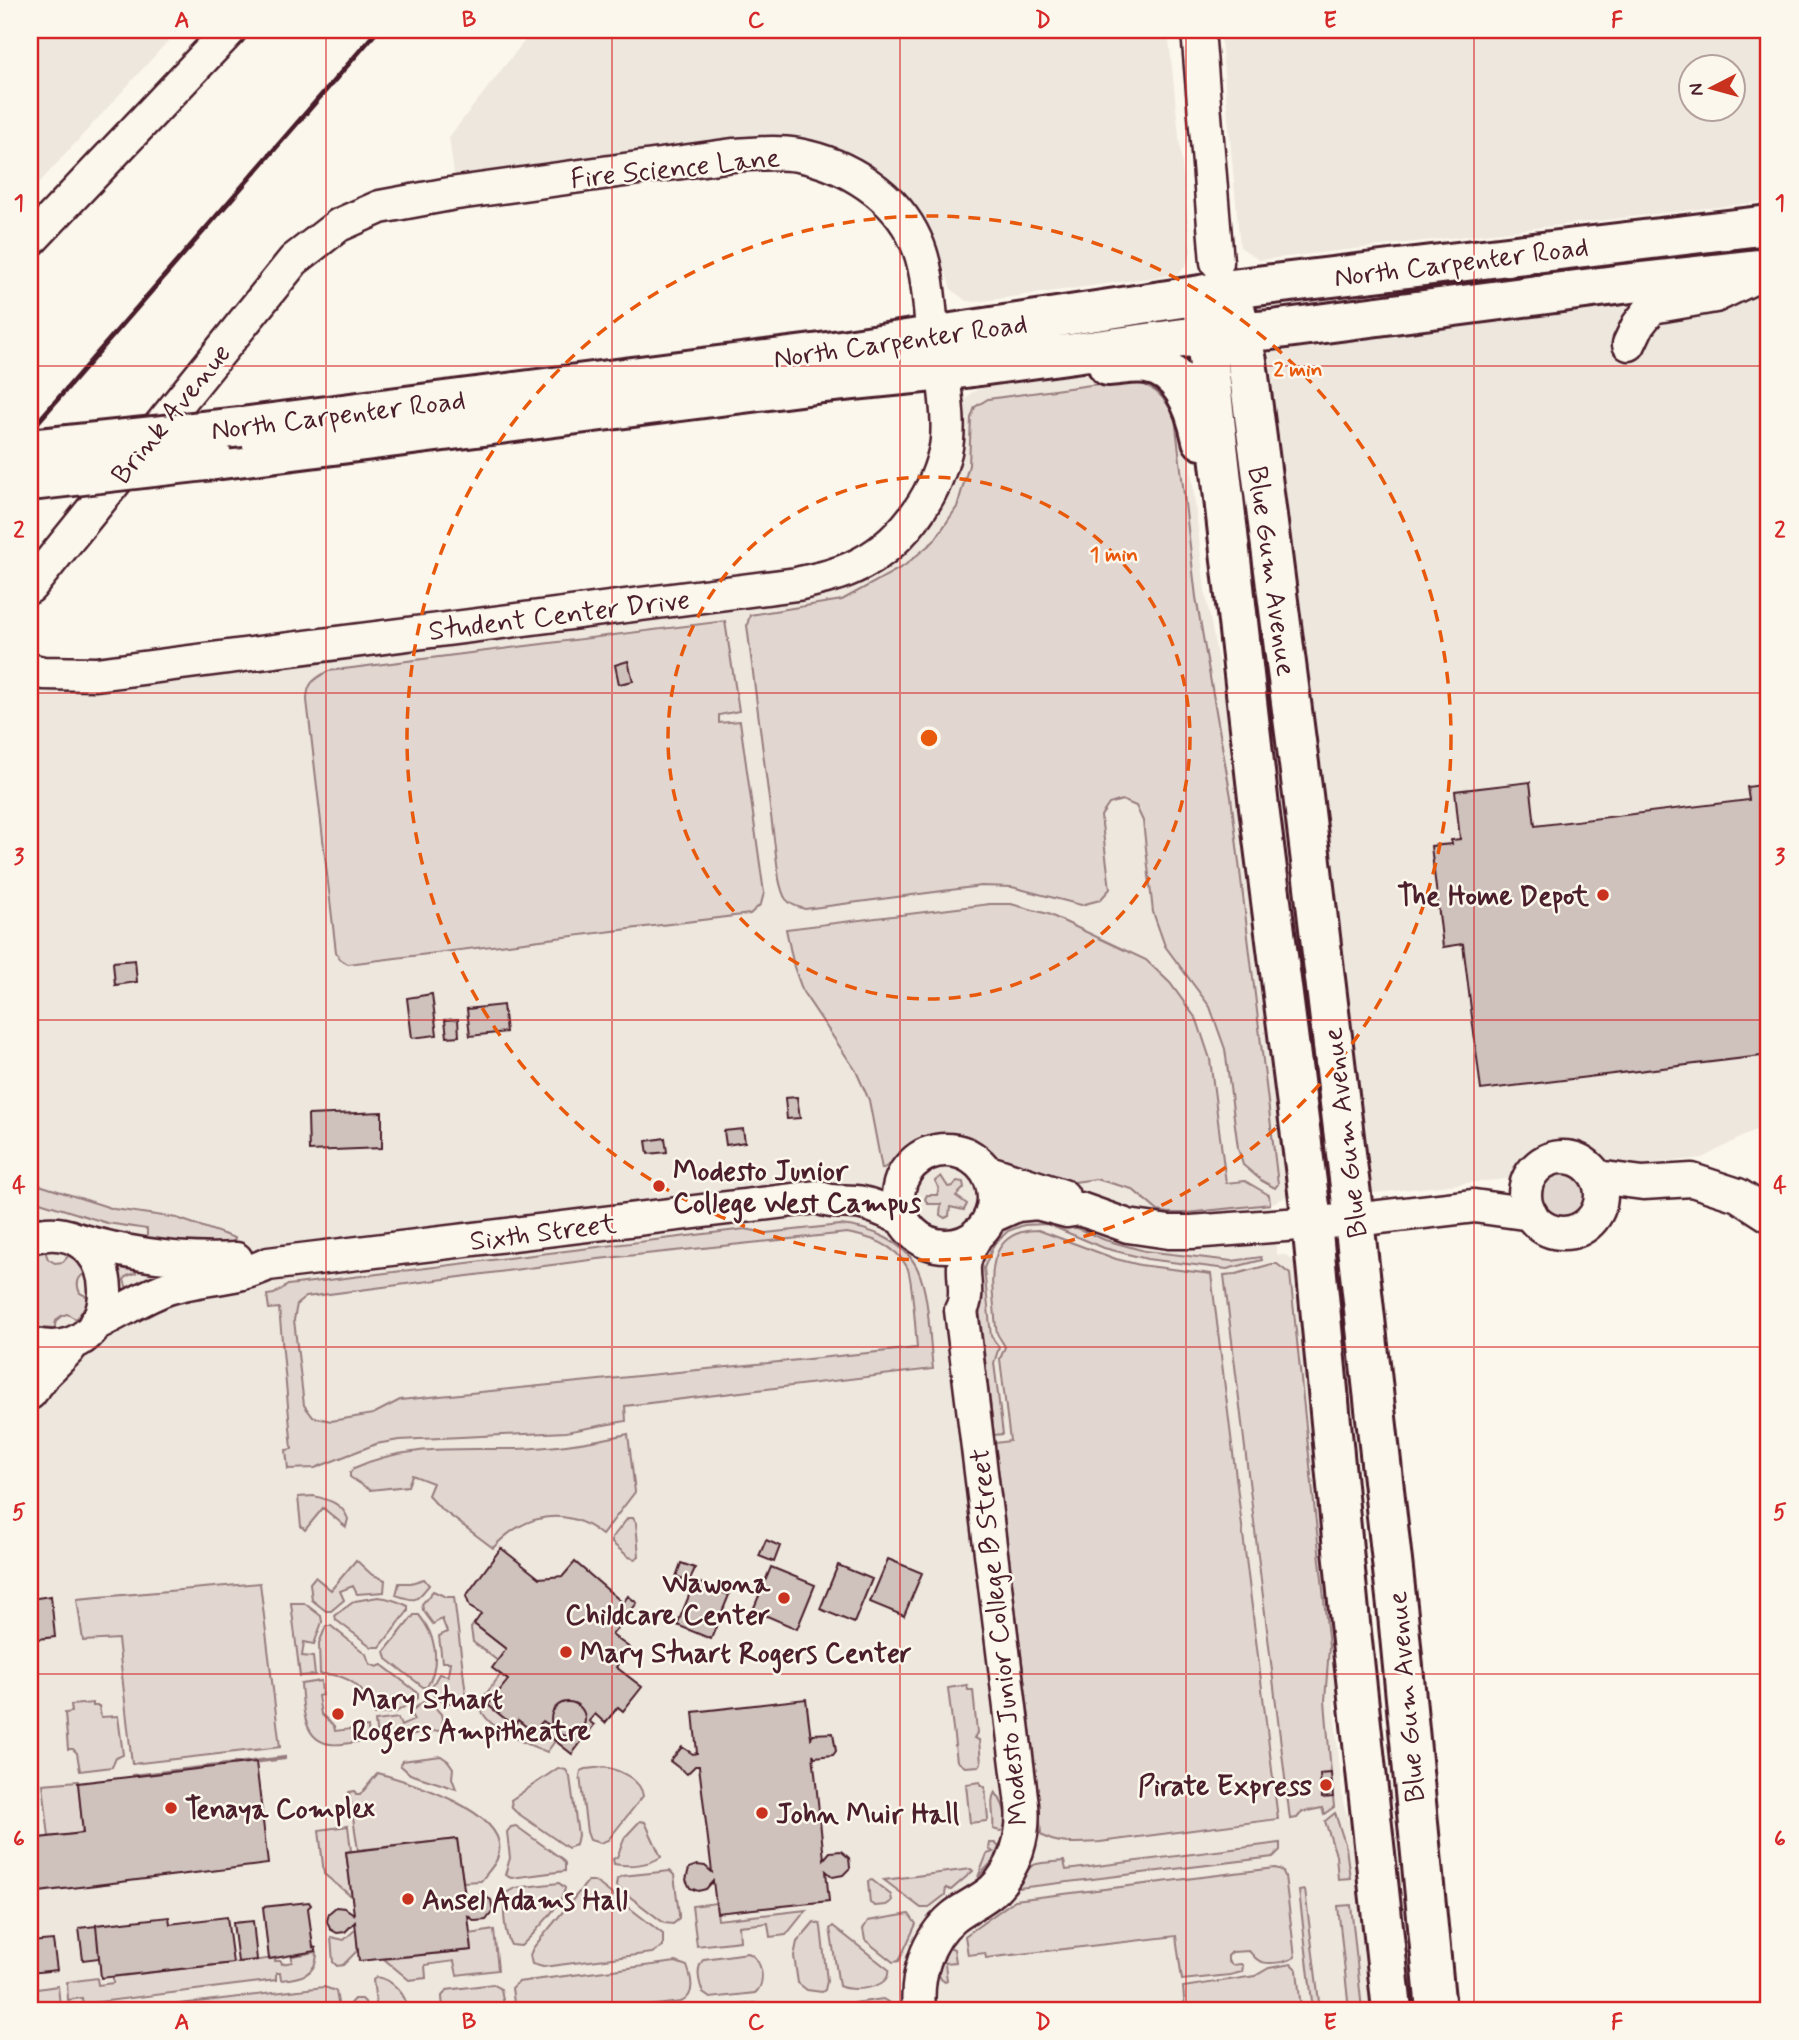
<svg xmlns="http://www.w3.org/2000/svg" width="1799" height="2040" font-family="Mynerve,sans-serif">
	<rect width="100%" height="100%" fill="#fbf7ec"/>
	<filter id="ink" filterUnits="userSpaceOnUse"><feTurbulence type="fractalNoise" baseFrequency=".0143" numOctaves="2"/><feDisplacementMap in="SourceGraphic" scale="14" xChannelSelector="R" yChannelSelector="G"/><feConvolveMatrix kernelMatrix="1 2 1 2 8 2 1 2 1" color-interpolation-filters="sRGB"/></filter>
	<g filter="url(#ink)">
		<!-- built -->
		<path fill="#eee7de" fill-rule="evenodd" d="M30 30H178L30 193Z
			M533 30H1168L1191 251 1188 262 1179 274 975 302 966 301 951 289 932 231 925 225 913 204 885 173 855 154 804 137 778 135 747 137 503 170 472 180 455 182 449 137Z
			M1220 30H1769V201L1259 260 1240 247ZM1690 66H1732V108H1690Z
			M1769 289V1125L1761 1127 1702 1158 1356 1195 1269 348Z
			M1119 369 1160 378 1187 435 1205 590 1239 776 1288 1181V1192L1284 1198 1270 1204 1277 1254 1288 1256 1299 1268 1339 1649 1334 1707 1343 1802 1355 1842 1373 2010H30V695L877 568 959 416 962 404 971 393 982 388 1001 385Z"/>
		<!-- green -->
		<path fill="#e2d7d0" stroke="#967b7e" stroke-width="2" fill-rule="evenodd" d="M1128 380C1152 384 1165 396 1175 418L1196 597 1231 797 1278 1184 1275 1188 1262 1181 1243 1165 1238 1148 1225 1049 1210 1007 1165 946 1153 912 1143 821 1136 806 1122 800 1109 804 1101 816 1110 889 1100 900 1081 905 1012 887 981 886 805 909C785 904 783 898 779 879L747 625 750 615 842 600 904 566 934 541 957 507 969 465 971 418 975 407 988 399Z
			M725 621 739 711 719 715V723L740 721 764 893 761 904 750 914 348 964 340 959 336 952 307 700C307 683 314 679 328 671Z
			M990 904H1011L1048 914 1146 960 1170 983 1197 1020 1210 1059 1226 1183 1245 1181 1269 1195 1270 1204 1186 1213H1168L1158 1211 1132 1189 1096 1179 1067 1183 999 1163 980 1149 954 1140 945 1139 926 1143 882 1169 869 1100 856 1071 803 992 794 967 786 929Z
			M1538 1194a25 25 0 1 1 50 0a25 25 0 1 1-50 0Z
			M941 1176 948 1187 953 1186 957 1181 963 1182 964 1188 956 1196 967 1204 964 1210 950 1207 949 1216 945 1218 940 1215 941 1204H928L925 1199 927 1195H937L939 1188 935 1181Z
			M30 1182 114 1209 177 1218 235 1238 232 1246 147 1243V1229L107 1223 30 1199Z
			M1051 1217 1105 1240 1145 1251 1232 1261 1261 1257 1262 1260 1227 1269 1147 1259 1104 1248 1047 1224 1024 1225 1008 1231 994 1244 984 1268 991 1336 999 1347 994 1363 1003 1434 994 1435 976 1283 984 1244 1007 1221Z
			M840 1225C869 1227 906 1242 918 1270 930 1297 929 1339 933 1369L625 1406 626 1421 566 1432 399 1440 376 1444 315 1468 288 1469 286 1450 292 1449 279 1308 269 1309 267 1295 274 1294 288 1285 745 1229 766 1233ZM847 1233C869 1237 895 1244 907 1267 912 1275 916 1335 917 1348L400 1400 373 1414 331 1421 313 1417 304 1405 294 1320 297 1304 306 1297 598 1259Z
			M1038 1230 1116 1259 1140 1265 1211 1274 1278 1819 1100 1842C1082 1843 1054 1846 1041 1834L1038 1791 995 1443 1010 1441 1000 1359 1005 1347C1003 1342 999 1338 997 1333 995 1324 995 1314 994 1306 989 1270 991 1230 1038 1230Z
			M39 1251H45L48 1259 55 1263 63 1262 69 1255 76 1260 85 1273C77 1278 76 1285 80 1293L88 1297 86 1306 76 1319 67 1314C59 1316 54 1321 55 1329L38 1328 30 1325 33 1317 30 1308V1256Z
			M111 1256 137 1261 136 1273 127 1276 124 1280 129 1294 121 1299Z
			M1272 1264H1277L1290 1274 1329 1647 1325 1701 1331 1773 1320 1774 1322 1797H1333L1334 1807 1324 1814 1322 1808 1302 1812 1297 1818 1290 1819 1224 1275 1236 1274Z
			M628 1434 635 1492 602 1535C565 1504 523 1515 493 1548L440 1508 428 1495 433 1483 412 1475 408 1486 370 1490 350 1477V1473L354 1468C404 1444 461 1450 515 1449 553 1448 592 1442 628 1434Z
			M314 1496C329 1500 342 1503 348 1519L346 1527 323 1508 305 1530 301 1526 298 1497Z
			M628 1518H633L636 1523 639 1556 635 1559 629 1557 612 1543V1538Z
			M356 1560 371 1574 385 1580 384 1592 357 1594 353 1586 340 1591 344 1600 331 1611H326L312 1600 310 1583 315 1577 331 1590Z
			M424 1579 429 1585C415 1602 417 1602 396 1595L399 1583H411Z
			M260 1583 280 1747 132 1764 118 1639 83 1641 77 1599Z
			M433 1591 446 1597H454L467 1703H445L434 1696 431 1688 439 1674 448 1676 450 1662H442L439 1636 447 1632 442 1619 433 1624 423 1610 422 1604Z
			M378 1597C389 1598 398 1601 408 1606V1611L380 1647H372L336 1620 335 1615 355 1601Z
			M291 1603H304L321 1616 322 1622 314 1644 304 1642 302 1656 313 1657 315 1675 300 1676Z
			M414 1615H419C436 1636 441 1662 427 1687H423L387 1659 385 1651Z
			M474 1624 506 1649 498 1661 473 1642 471 1628Z
			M326 1626H331L366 1654 370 1664 377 1667 382 1665 418 1693V1698L396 1712 375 1715C366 1688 349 1673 320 1674L319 1643Z
			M501 1674 508 1680 514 1725 518 1720 533 1732 543 1721 549 1725 544 1732 555 1741 547 1752C528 1744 479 1727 480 1702Z
			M321 1681 322 1695 318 1696 321 1714 334 1726 335 1731 368 1727 369 1740C358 1741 342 1746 330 1744 302 1740 303 1705 301 1684Z
			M967 1685 968 1690H973L977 1733 974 1738 979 1740 981 1763 979 1766 965 1767 957 1761 948 1688Z
			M423 1702H430L441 1714 444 1730 377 1739 375 1721 398 1718 401 1726 414 1720 410 1712Z
			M93 1703V1706H99L101 1717 118 1716 123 1755 116 1758 112 1767 80 1771 77 1753 73 1749H68L65 1713 72 1712 71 1705Z
			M441 1756 448 1761 453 1768 452 1778 456 1789 410 1774 400 1765 402 1761Z
			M285 1757V1759L133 1777V1775Z
			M604 1767C619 1770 641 1779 643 1796L608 1840 600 1843 590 1840 587 1832 580 1776 581 1771 586 1769Z
			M558 1768 566 1770 570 1777 578 1835 576 1845 568 1848 516 1812 512 1808 511 1800Z
			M378 1773C406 1781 517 1813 497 1859 494 1866 486 1874 481 1881L463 1882 457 1839 358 1850 349 1792 355 1791 356 1795H360Z
			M78 1781 83 1833 49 1837 43 1784Z
			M980 1782 981 1786 985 1787 988 1819 986 1821 970 1823 966 1784Z
			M995 1792C1004 1803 1008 1815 1004 1830L1000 1831 993 1829C995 1817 989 1801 995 1792Z
			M1335 1813 1346 1847 1350 1878 1338 1879 1336 1855 1325 1821Z
			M640 1821 645 1822 661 1857C649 1865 629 1867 614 1864L613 1859 617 1857 625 1837Z
			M348 1826 351 1851 346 1852 352 1897 324 1874 319 1830Z
			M516 1826 562 1859 565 1863V1871L511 1878 505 1875 510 1858 507 1832 511 1827Z
			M990 1843H995L999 1847 992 1862 978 1877 987 1854 993 1852 989 1849Z
			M1280 1843V1850L1273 1857 1019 1888 1016 1885C1035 1857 1034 1865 1064 1861L1066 1870Z
			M1275 1868 1282 1870 1285 1876 1295 1957C1287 1962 1267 1966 1258 1960 1254 1958 1252 1954 1249 1951L1232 1952 1228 1956V1961L1232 1965 1241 1964 1243 1966 1242 1972 1230 1975 1182 1980 1176 1936 986 1958 985 1953 968 1955 965 1936 1015 1900Z
			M971 1869 973 1871 951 1890 946 1888 945 1895 928 1908H921L884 1880Z
			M670 1871 674 1875 679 1914V1919L673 1924 664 1923 616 1886 617 1879 622 1876Z
			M872 1880 891 1895 892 1901 886 1905 875 1906 870 1903 868 1881Z
			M588 1881H593L600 1885 663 1934V1946L652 1953 543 1967 532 1964 530 1955 533 1948Z
			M559 1883 565 1888C563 1903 534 1934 521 1946L511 1945C504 1933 502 1906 506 1893L515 1888Z
			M1305 1890 1320 2010H1313L1299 1891Z
			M716 1903 718 1920 806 1910 786 1935 770 1937 768 1923 739 1926 740 1941 697 1946 692 1906Z
			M1351 1905 1362 2010H1349L1338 1906Z
			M909 1914 916 1924 899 1961 893 1962 865 1940 863 1929 868 1921Z
			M814 1922 820 1924 821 1927 827 1981 825 1990 822 1992 807 1990 798 1983 794 1956 797 1942Z
			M833 1926 888 1969C892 1990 850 1992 839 1986L831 1934 830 1929Z
			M356 1929 358 1950 343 1965 337 1966 333 1962 331 1937 344 1940Z
			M494 1930 498 1970 457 1975 454 1961 425 1965 426 1978 409 1980 384 1959 471 1950 470 1934Z
			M949 1947 954 1949 956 1962 945 1963 947 1981 945 1982 941 1979 938 1973Z
			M317 1952C317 1975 301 1978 281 1980L280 1973H276V1980L83 2004 82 1998 68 2000 67 1982 97 1978 98 1985 113 1983V1977L275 1958V1961H281L282 1964 292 1962V1956Z
			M748 1953C762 1958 767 1983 755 1993L710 1998 703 1993C699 1982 695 1968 704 1959Z
			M676 1962 687 1966C692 1979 696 1996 681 2002L614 2010H515L512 1988 518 1982Z
			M1291 1964 1297 1970 1301 2010H1185L1183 1987 1255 1976 1269 1968Z
			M376 1977C392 1979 406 1994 408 2010H377L373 1980Z
			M493 1984 501 1989 505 2010H443L442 1996 447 1990Z
			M58 1986 60 2006 30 2010V1990Z
			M324 1987 336 1991 338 2003 334 2010H130Z
			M354 1999H362L365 2002 367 2010H344Z
			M883 1999 891 2004 893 2010H846L855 2003Z
			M754 2003 760 2005 762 2010H706Z"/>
		<!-- building -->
		<path fill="#cfc2bc" stroke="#4a1f2b" stroke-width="2" d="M628 661 633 681 619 684 615 665Z
			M1530 782 1535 826 1749 800 1747 787 1769 784V1055L1481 1090 1463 944 1443 947 1431 846 1452 844 1451 840 1460 839 1455 791Z
			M135 960 137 982 115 985 113 962Z
			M432 994 437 1035 412 1038 407 998Z
			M503 1005 506 1032 470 1036 467 1009Z
			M458 1019 459 1036 447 1037 445 1020Z
			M797 1097 800 1118 787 1119 785 1098Z
			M382 1112V1148L309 1151 308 1115Z
			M743 1129 745 1142 726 1145 724 1131Z
			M665 1138 667 1152 648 1154 646 1141Z
			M766 1540 780 1546 774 1562 759 1556Z
			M501 1548 539 1578 563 1576 575 1562 623 1603 628 1596 637 1603 612 1635 630 1648 616 1667 642 1687 623 1711 618 1707 605 1723 595 1714 589 1721 594 1725 572 1754 544 1732 549 1725 543 1721 533 1732 518 1720 514 1726 488 1705 508 1680 492 1668 506 1649 474 1624 481 1614 470 1607 466 1596Z
			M888 1559 922 1573 904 1616 870 1602Z
			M681 1563 695 1568 689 1582 676 1577Z
			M838 1565 872 1579 854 1623 820 1609Z
			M771 1567 815 1585 797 1629 753 1610Z
			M695 1581 729 1595 711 1639 677 1625Z
			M51 1596 55 1637 38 1639 30 1644V1599Z
			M806 1699 811 1738 813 1734 833 1733 836 1751 833 1755 815 1757 813 1754 824 1859 830 1852 841 1851 849 1858 850 1868 843 1875 833 1877 826 1871 829 1901 717 1913 713 1881 706 1889 698 1891 690 1888 686 1880 689 1868 697 1865 705 1866 712 1872 699 1766H695L687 1774 670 1761 682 1747 693 1754 697 1753 693 1712Z
			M551 1719a17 17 0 1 1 34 0a17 17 0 1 1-34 0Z
			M30 1703 38 1775 30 1776Z
			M256 1762 268 1864 30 1893V1839L83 1833 78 1783Z
			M1331 1773 1333 1797 1322 1798 1320 1774Z
			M457 1839 466 1903 472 1896 482 1895 491 1900 493 1911 486 1920 475 1921 468 1916 472 1950 359 1961 355 1922 345 1932 337 1933 330 1929 327 1921 329 1913 336 1907 345 1908 354 1914 346 1852Z
			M309 1902 311 1905 308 1908 313 1947 316 1948V1951L269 1959 263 1907Z
			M169 1917 170 1924 227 1917 233 1963 101 1978 96 1925Z
			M253 1921 257 1960 238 1962 233 1923Z
			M96 1926 99 1958 83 1960 79 1928Z
			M53 1940 57 1970 30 1973V1942Z"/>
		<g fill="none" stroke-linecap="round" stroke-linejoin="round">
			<defs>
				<path id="minor" d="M1198 30 1217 262
					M30 241 230 30
					M1629 344 1638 325 1652 307 1715 296 1761 274
					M30 587 294 260 339 225 380 207 450 194 733 155C754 154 776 151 798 155 846 164 896 195 916 241 929 269 929 306 933 337
					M30 670 43 673 96 674 797 584C817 579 836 576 854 567 899 547 934 499 945 452 951 427 945 396 943 371
					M898 1198a48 48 0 1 1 96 0a48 48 0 1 1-96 0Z
					M1525 1195a38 38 0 1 1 76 0a38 38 0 1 1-76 0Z
					M986 1171 1063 1196
					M1597 1177 1643 1183 1692 1180 1738 1195 1769 1215
					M990 1217 1017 1205 1037 1203 1067 1211 1080 1209 1128 1226 1169 1232H1191L1354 1220 1474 1206 1531 1214
					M30 1237C127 1209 133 1370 30 1344
					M76 1239C127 1254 183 1262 236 1259
					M95 1324C120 1313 142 1297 168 1288 201 1277 238 1279 268 1264L818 1197C831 1204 847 1200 862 1203 876 1206 890 1213 903 1219
					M30 1393 45 1373 69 1349 71 1344
					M919 2010C916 1976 926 1940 953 1917 965 1907 981 1901 993 1890 1015 1869 1025 1835 1022 1805L961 1310C969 1297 963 1281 964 1266 965 1254 971 1245 977 1234"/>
				<path id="major" d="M1231 289 1247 361 1303 795 1354 1220 1398 1615 1436 2010
					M1201 295 1259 807 1312 1222 1350 1623 1392 2010
					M1108 366C1121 365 1135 362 1147 364 1183 369 1196 411 1202 440
					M241 427 821 353 1201 295 1231 289 1769 225
					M214 460 823 383 943 371 1205 335 1271 330 1623 284 1769 268"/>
			</defs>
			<!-- minor casing -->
			<use href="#minor" stroke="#4a1f2b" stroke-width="37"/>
			<!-- major casing -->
			<use href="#major" stroke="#4a1f2b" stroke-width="44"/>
			<!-- minor -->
			<use href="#minor" stroke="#fbf7ec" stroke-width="32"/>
			<!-- major -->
			<use href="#major" stroke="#fbf7ec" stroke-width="38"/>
			<!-- rail -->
			<path stroke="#4a1f2b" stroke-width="5" d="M30 431 378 30"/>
			<defs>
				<path id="major-bridge" d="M30 449 241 427
					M30 481 214 460"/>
			</defs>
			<!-- major-bridge casing -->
			<use href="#major-bridge" stroke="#4a1f2b" stroke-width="44" stroke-linecap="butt"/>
			<!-- major-bridge -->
			<use href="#major-bridge" stroke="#fbf7ec" stroke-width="38"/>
		</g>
	</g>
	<!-- grid -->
	<path fill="none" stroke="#d62828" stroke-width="2" stroke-opacity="0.55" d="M326 30V2010M612 30V2010M900 30V2010M1186 30V2010M1474 30V2010M30 366H1769M30 693H1769M30 1020H1769M30 1347H1769M30 1674H1769"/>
	<!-- distance rings -->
	<g fill="none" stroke="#e8590c" stroke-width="3.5" stroke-dasharray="12 9">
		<circle cx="929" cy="738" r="261"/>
		<circle cx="929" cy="738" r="522"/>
	</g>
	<!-- markers -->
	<g fill="#c8321e" stroke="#fbf7ec" stroke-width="2.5">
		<circle cx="1603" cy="895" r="7"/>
		<circle cx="659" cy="1186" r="7"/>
		<circle cx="784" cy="1598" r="7"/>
		<circle cx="566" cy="1652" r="7"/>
		<circle cx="338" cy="1714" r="7"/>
		<circle cx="1326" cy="1785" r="7"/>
		<circle cx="171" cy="1808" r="7"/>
		<circle cx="762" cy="1813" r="7"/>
		<circle cx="408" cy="1899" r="7"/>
	</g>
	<g text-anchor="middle" stroke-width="5" stroke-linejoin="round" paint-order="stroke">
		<!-- street labels -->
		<g font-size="28" fill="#4a1f2b" stroke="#fbf7ec">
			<text transform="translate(675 167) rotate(-6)" y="10">Fire Science Lane</text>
			<text transform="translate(1461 261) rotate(-7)" y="10">North Carpenter Road</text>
			<text transform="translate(900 340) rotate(-8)" y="10">North Carpenter Road</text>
			<text transform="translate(170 413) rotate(-51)" y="10">Brink Avenue</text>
			<text transform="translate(338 414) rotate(-7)" y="10">North Carpenter Road</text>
			<text transform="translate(1273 571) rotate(82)" y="10">Blue Gum Avenue</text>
			<text transform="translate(559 614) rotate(-7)" y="10">Student Center Drive</text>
			<text transform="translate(1344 1133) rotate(-97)" y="10">Blue Gum Avenue</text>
			<text transform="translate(543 1231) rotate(-7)" y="10">Sixth Street</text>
			<text transform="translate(998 1637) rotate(-96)" y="10">Modesto Junior College B Street</text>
			<text transform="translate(1405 1697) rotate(-95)" y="10">Blue Gum Avenue</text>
		</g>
		<!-- poi labels -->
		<g font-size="28" font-weight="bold" fill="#4a1f2b" stroke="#fbf7ec" text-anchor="start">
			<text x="1589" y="905" text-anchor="end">The Home Depot</text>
			<text x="673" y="1180">Modesto Junior<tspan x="673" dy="32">College West Campus</tspan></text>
			<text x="770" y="1592" text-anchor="end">Wawona<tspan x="770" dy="32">Childcare Center</tspan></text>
			<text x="580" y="1662">Mary Stuart Rogers Center</text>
			<text x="352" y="1708">Mary Stuart<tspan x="352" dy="32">Rogers Ampitheatre</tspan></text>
			<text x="1312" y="1795" text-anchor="end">Pirate Express</text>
			<text x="185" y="1818">Tenaya Complex</text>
			<text x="776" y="1823">John Muir Hall</text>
			<text x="422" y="1909">Ansel Adams Hall</text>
		</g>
	</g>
	<circle cx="929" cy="738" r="10" fill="#e8590c" stroke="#fbf7ec" stroke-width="3.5"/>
	<g font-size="21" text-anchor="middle" font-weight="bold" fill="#e8590c" stroke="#fbf7ec" stroke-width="5" stroke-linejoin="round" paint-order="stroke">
		<text x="1298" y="376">2 min</text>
		<text x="1114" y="561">1 min</text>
	</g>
	<!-- margin -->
	<rect width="1799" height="2040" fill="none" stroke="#fbf7ec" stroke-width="77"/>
	<!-- north arrow -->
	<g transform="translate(1712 88) rotate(264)"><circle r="33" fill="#fbf7ec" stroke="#b4a19f" stroke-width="2"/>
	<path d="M0-5L12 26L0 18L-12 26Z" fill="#c8321e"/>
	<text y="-10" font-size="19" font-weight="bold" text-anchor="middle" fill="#4a1f2b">N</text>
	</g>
	<rect x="38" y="38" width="1722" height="1964" fill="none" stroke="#d62828" stroke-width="2.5"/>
	<g font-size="23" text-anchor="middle" font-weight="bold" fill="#d62828">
		<text x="182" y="27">A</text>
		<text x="469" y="27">B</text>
		<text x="756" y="27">C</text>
		<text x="1043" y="27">D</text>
		<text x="1330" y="27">E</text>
		<text x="1617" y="27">F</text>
		<text x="19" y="210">1</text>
		<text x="1780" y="210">1</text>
		<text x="19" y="537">2</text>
		<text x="1780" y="537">2</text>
		<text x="19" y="864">3</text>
		<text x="1780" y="864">3</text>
		<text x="19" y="1192">4</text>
		<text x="1780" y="1192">4</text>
		<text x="19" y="1519">5</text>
		<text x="1780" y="1519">5</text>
		<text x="19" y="1846">6</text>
		<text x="1780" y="1846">6</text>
		<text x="182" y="2029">A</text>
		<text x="469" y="2029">B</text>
		<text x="756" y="2029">C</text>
		<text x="1043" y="2029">D</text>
		<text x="1330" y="2029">E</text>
		<text x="1617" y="2029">F</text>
	</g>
</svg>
